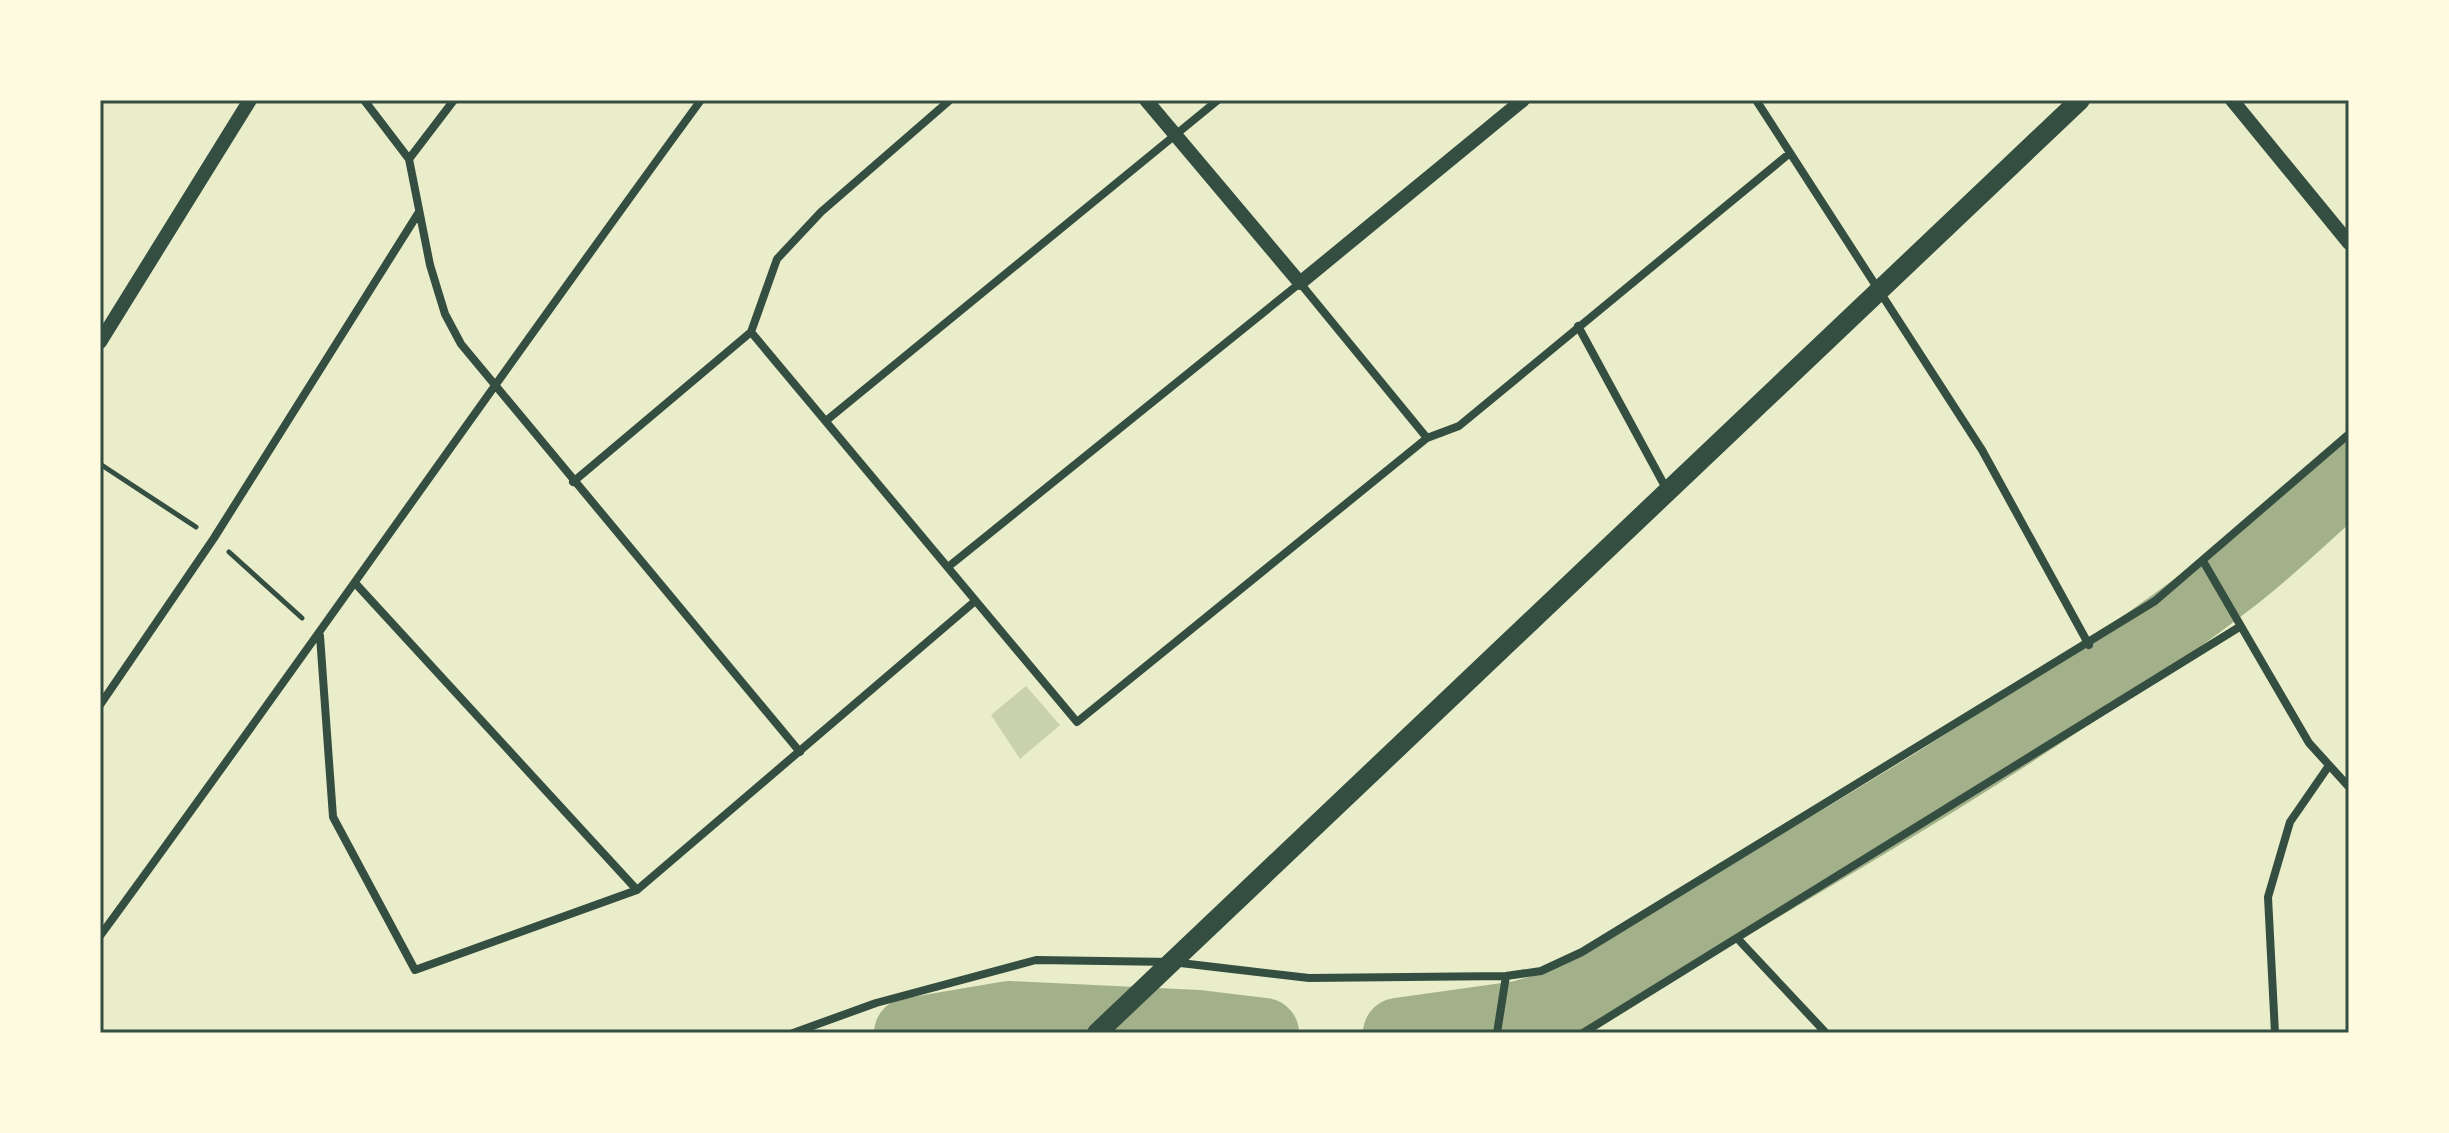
<svg xmlns="http://www.w3.org/2000/svg" width="2449" height="1133" font-family="'Open Sans',sans-serif">
	<rect width="100%" height="100%" fill="#e9edc9"/>
	<!-- green -->
	<path fill="#cad2ad" d="M1026 686 1060 725 1020 759 991 715Z"/>
	<g fill="none" stroke-linecap="round" stroke-linejoin="round">
		<!-- river -->
		<path stroke="#a3b18a" stroke-width="70" d="M909 1033 1009 1016 1198 1025 1264 1033
			M1398 1033 1519 1016 1559 1005C1788 871 2024 739 2235 577 2275 546 2311 510 2349 477"/>
		<!-- path -->
		<path stroke="#344e41" stroke-width="5" d="M100 464 196 527
			M229 552 302 618"/>
		<!-- minor -->
		<path stroke="#344e41" stroke-width="8" d="M364 100 409 159 430 265 445 314 461 344 800 752
			M1756 100 1982 450 2089 645
			M409 159 454 100
			M1578 326 1667 490
			M751 332 1077 722 1427 438 1459 426 1790 153
			M827 420 1218 100
			M573 482 751 332 777 259 821 212 950 100
			M2203 561 2309 743 2349 787
			M948 567 1300 283 1427 438
			M356 584 637 890 974 602
			M320 636 333 817 415 970 637 890
			M100 705 214 538 419 212
			M100 936C303 659 498 377 701 100
			M1737 938 1826 1033
			M793 1033 876 1003 1036 960 1172 962 1309 978 1506 976 1541 971 1582 952 2155 601 2349 434
			M1497 1033 1506 976
			M1583 1033 2241 626
			M2275 1033 2268 897 2290 822 2328 767"/>
		<!-- tertiary -->
		<path stroke="#344e41" stroke-width="14" d="M1146 100 1300 283 1523 100
			M2232 100 2349 243
			M100 342 250 100"/>
		<!-- primary -->
		<path stroke="#344e41" stroke-width="20" d="M1097 1033 2080 100"/>
	</g>
	<!-- border -->
	<rect width="2449" height="1133" fill="none" stroke="#fefae0" stroke-width="204"/>
	<rect x="102" y="102" width="2245" height="929" fill="none" stroke="#344e41" stroke-width="3"/>
</svg>
